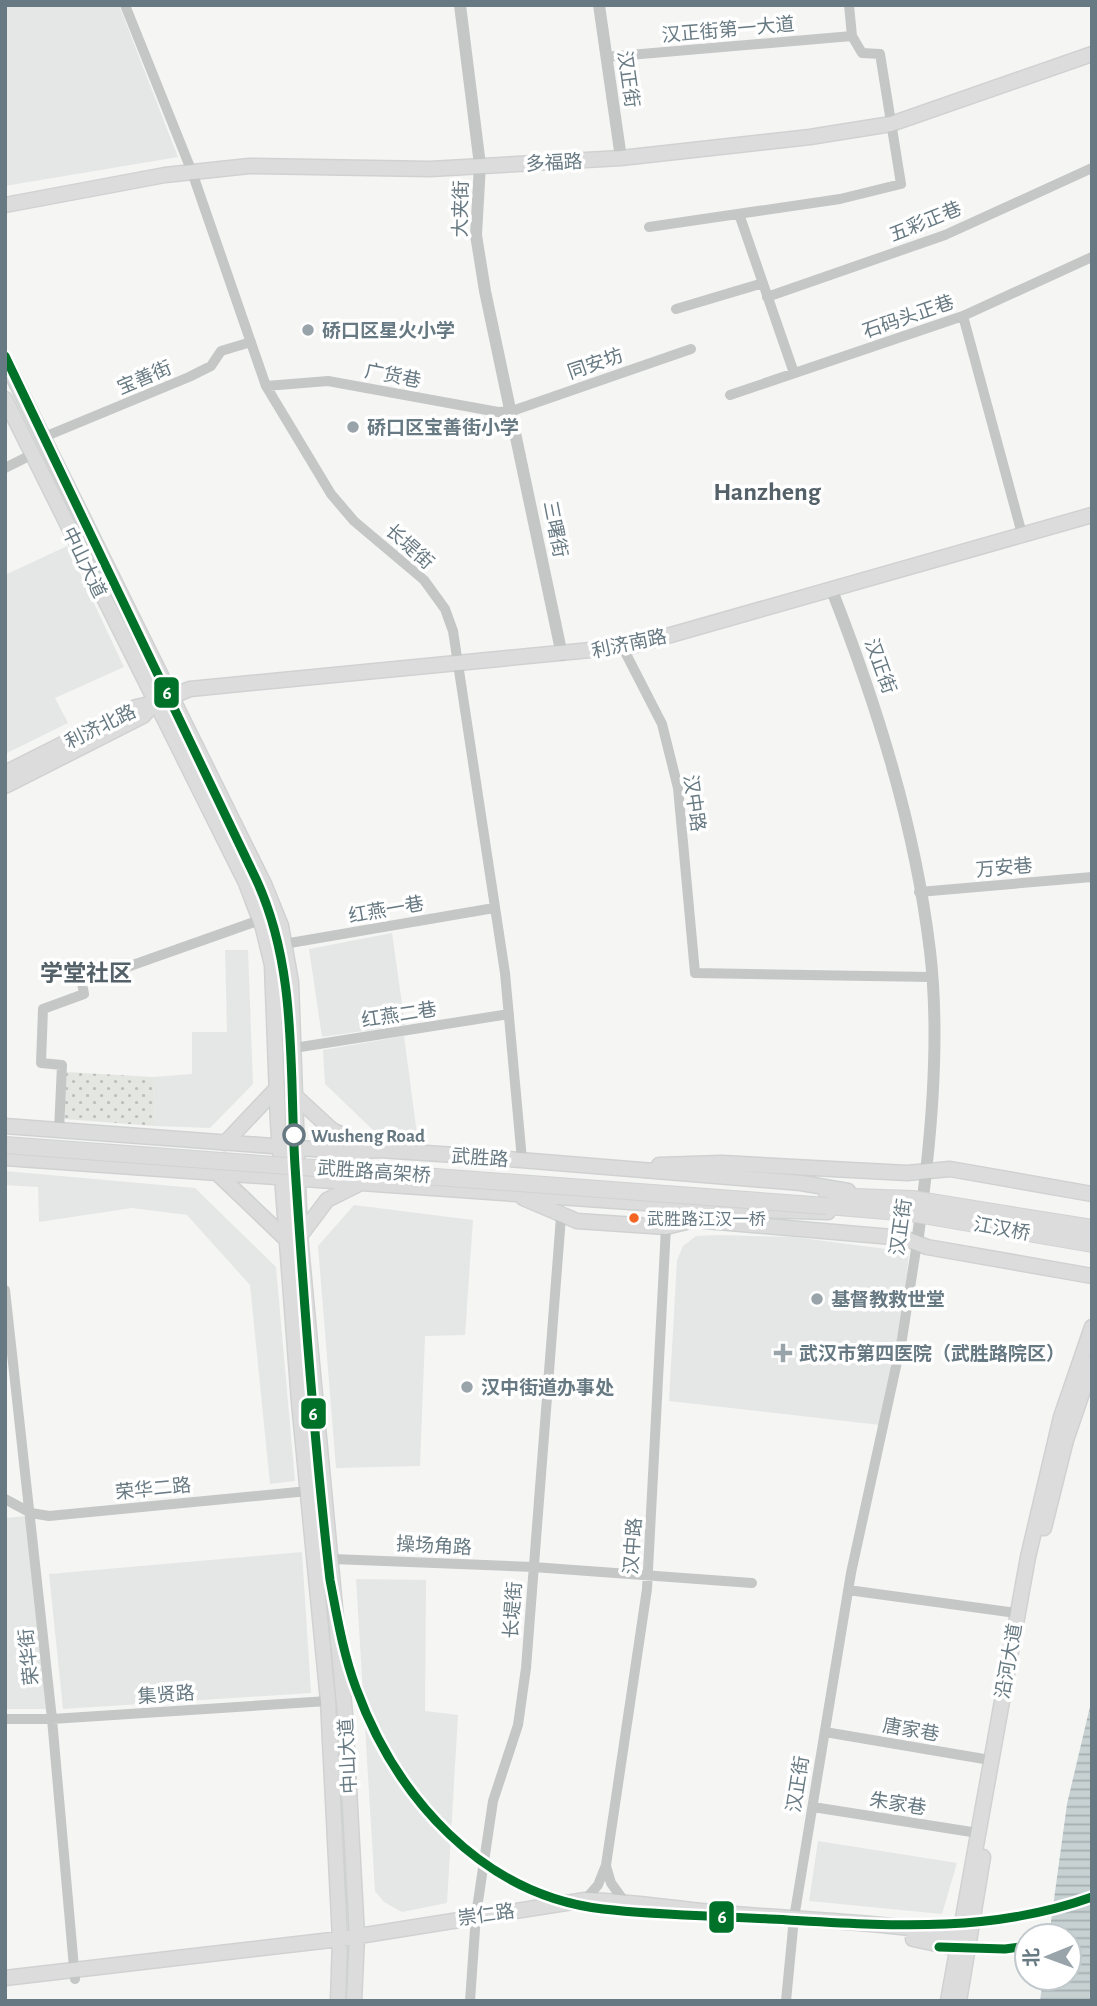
<svg xmlns="http://www.w3.org/2000/svg" width="1097" height="2006" font-family="'Alegreya Sans','Noto Sans SC',sans-serif">
	<defs>
		<pattern id="park-dots" width="8" height="8" patternUnits="userSpaceOnUse" patternTransform="scale(1.75)"><rect width="8" height="8" fill="#e4e6e1"/><path d="M2 2h.1M6 6h.1" fill="none" stroke="#bdbfbc" stroke-width="1.8" stroke-linecap="round"/></pattern>
		<pattern id="water-rules" width="6" height="5" patternUnits="userSpaceOnUse" patternTransform="scale(1.75)"><rect width="6" height="5" fill="#c7d1d2"/><path d="M0 2.5h6" fill="none" stroke="#a5aeb0"/></pattern>
	</defs>
	<rect width="100%" height="100%" fill="#f5f5f4"/>
	<!-- built -->
	<path fill="#e5e6e6" d="M5 5H119L178 157 5 186Z
		M67 546 124 667 55 698 68 723 5 754V575Z
		M392 933 405 1025 322 1037 309 949Z
		M225 950H248L253 1084 210 1128 155 1126 153 1077 192 1074V1032H227Z
		M404 1036 417 1134 373 1130 325 1084 323 1050Z
		M5 1171 195 1188 276 1267 295 1481 270 1484 250 1285 187 1215 132 1208 39 1222 38 1187 5 1185Z
		M354 1205 473 1220 465 1335 425 1336 420 1466 336 1468 318 1246Z
		M719 1235 794 1237 909 1252 904 1305 880 1425 669 1401 677 1260 683 1246 696 1236Z
		M26 1516 46 1709H5V1518Z
		M302 1552 311 1693 63 1709 49 1574Z
		M356 1579 426 1580 425 1711 458 1715 447 1903 402 1912 384 1902 375 1891Z
		M818 1841 957 1863 942 1914 809 1901Z"/>
	<!-- park -->
	<path fill="url(#park-dots)" d="M66 1072 153 1077 155 1126 64 1119Z"/>
	<!-- water -->
	<path fill="url(#water-rules)" d="M1092 1698V2001H1040L1043 1978H1069V1936H1049L1067 1804Z"/>
	<g fill="none" stroke-linecap="round" stroke-linejoin="round">
		<defs>
			<path id="secondary" d="M5 205 165 175 249 166 430 169 621 158 810 137 891 124 1092 54
				M5 360 264 884 281 926 291 982 300 1236 345 1714 357 1936 354 2001
				M5 399 246 883 263 928 272 965 278 1123 299 1402 328 1701 340 1939 338 2001
				M5 773 136 707 155 703 190 689 632 646 1092 515
				M5 786 143 716 155 703
				M294 1095 332 1130 367 1147
				M5 1126 353 1152 379 1150 471 1156 801 1183 848 1191
				M225 1143 277 1088
				M5 1158 730 1209 828 1212
				M659 1165 722 1163 907 1173 950 1169 1092 1194
				M218 1174 287 1240
				M523 1198 577 1221 666 1227 694 1220 904 1238 927 1247 1092 1276
				M300 1236 327 1200 357 1185
				M1044 1528 1066 1440 1092 1364
				M913 1939 966 1950
				M5 1978 340 1939 585 1900C628 1901 669 1908 712 1912 797 1920 884 1921 968 1937
				M948 2001 1028 1557 1061 1417 1092 1327
				M959 2001 983 1857"/>
			<path id="primary" d="M827 1196 912 1199
				M827 1206 911 1213"/>
		</defs>
		<!-- secondary casing -->
		<use href="#secondary" stroke="#d0d2d2" stroke-width="17"/>
		<!-- primary casing -->
		<use href="#primary" stroke="#d1d2d2" stroke-width="18"/>
		<!-- minor -->
		<path stroke="#c5c7c7" stroke-width="10" d="M125 5 192 172 266 386 331 494 354 521 424 580 445 609 453 631 505 973 522 1160
			M606 57 852 36
			M739 214 794 373
			M649 227 840 199 901 184 880 54 862 53 852 36 849 5
			M767 297 945 235 1092 168
			M676 309 763 283
			M963 316 1022 534
			M266 386 328 381 498 412 512 411 691 349
			M730 395 963 316 1092 257
			M44 437 189 377 211 366 221 351 251 342
			M5 468 33 454
			M623 648 662 724 678 788 695 973 931 977
			M919 892 1092 877
			M284 944 494 908
			M294 1048 509 1014
			M59 1131 62 1065 41 1063 43 1009 84 994 82 983 260 920
			M5 1290 52 1719 75 1979
			M5 1499 31 1513 49 1516 308 1491
			M333 1559 533 1567 752 1583
			M848 1590 1016 1613
			M5 1719H52L328 1701
			M825 1732 990 1760
			M813 1807 978 1833
			M606 1866 611 1883 624 1901
			M585 1900 598 1885 606 1865 647 1589 666 1227
			M470 2001 476 1915 493 1801 518 1725 526 1668 561 1217
			M786 2001 794 1918 851 1573 902 1339 917 1243"/>
		<!-- tertiary -->
		<path stroke="#c5c7c7" stroke-width="12" d="M460 5 480 165 476 235 485 291 562 655
			M599 5 621 158
			M831 588C877 705 915 826 930 951 941 1044 930 1151 917 1243"/>
		<!-- secondary -->
		<use href="#secondary" stroke="#dcdcdd" stroke-width="14"/>
		<!-- primary -->
		<use href="#primary" stroke="#dcdcdd" stroke-width="16"/>
		<defs>
			<path id="primary-bridge" d="M5 1145 827 1206
				M912 1199 1092 1228
				M911 1213 1092 1244"/>
		</defs>
		<!-- primary-bridge casing -->
		<use href="#primary-bridge" stroke="#d1d2d2" stroke-width="18" stroke-linecap="butt"/>
		<!-- primary-bridge -->
		<use href="#primary-bridge" stroke="#dcdcdd" stroke-width="16"/>
		<defs>
			<path id="metro-1" d="M5 356 256 879C298 969 289 1070 295 1166 304 1304 314 1443 330 1580 337 1616 343 1653 356 1688 396 1797 482 1895 603 1909 664 1916 727 1916 788 1920 892 1926 992 1933 1092 1897
				M939 1947 1005 1949 1027 1946"/>
		</defs>
		<!-- metro-1 casing -->
		<use href="#metro-1" stroke="#fff" stroke-width="14"/>
		<!-- metro-1 -->
		<use href="#metro-1" stroke="#007128" stroke-width="9"/>
	</g>
	<!-- markers -->
	<g fill="#99a4aa" stroke="#fff" stroke-width="2.5">
		<circle cx="308" cy="330" r="7"/>
		<circle cx="353" cy="427" r="7"/>
		<circle cx="817" cy="1299" r="7"/>
		<path d="M779.5 1342.5h7v7h7v7h-7v7h-7v-7h-7v-7h7z"/>
		<circle cx="467" cy="1387" r="7"/>
	</g>
	<circle fill="#fff" stroke="#677982" stroke-width="3.5" cx="294" cy="1135" r="10"/>
	<circle fill="#f26522" stroke="#fff" stroke-width="2.5" cx="634" cy="1218" r="6"/>
	<g text-anchor="middle" stroke-width="7" stroke-linejoin="round" paint-order="stroke">
		<!-- bus labels -->
		<g font-size="17" fill="#677982" stroke="#fff" text-anchor="start">
			<text x="647" y="1225">武胜路江汉一桥</text>
		</g>
		<!-- street labels -->
		<g font-size="19" fill="#677982" stroke="#fff">
			<text transform="translate(728 29) rotate(-5)" y="7">汉正街第一大道</text>
			<text transform="translate(629 79) rotate(82)" y="7">汉正街</text>
			<text transform="translate(554 162) rotate(-3)" y="7">多福路</text>
			<text transform="translate(460 209) rotate(-89)" y="7">大夹街</text>
			<text transform="translate(925 221) rotate(-22)" y="7">五彩正巷</text>
			<text transform="translate(908 316) rotate(-19)" y="7">石码头正巷</text>
			<text transform="translate(595 363) rotate(-19)" y="7">同安坊</text>
			<text transform="translate(393 375) rotate(11)" y="7">广货巷</text>
			<text transform="translate(144 377) rotate(-23)" y="7">宝善街</text>
			<text transform="translate(556 529) rotate(79)" y="7">三曙街</text>
			<text transform="translate(410 546) rotate(42)" y="7">长堤街</text>
			<text transform="translate(85 562) rotate(64)" y="7">中山大道</text>
			<text transform="translate(629 643) rotate(-12)" y="7">利济南路</text>
			<text transform="translate(881 666) rotate(70)" y="7">汉正街</text>
			<text transform="translate(100 726) rotate(-26)" y="7">利济北路</text>
			<text transform="translate(695 803) rotate(82)" y="7">汉中路</text>
			<text transform="translate(1004 867) rotate(-5)" y="7">万安巷</text>
			<text transform="translate(386 909) rotate(-10)" y="7">红燕一巷</text>
			<text transform="translate(399 1014) rotate(-9)" y="7">红燕二巷</text>
			<text transform="translate(480 1157) rotate(4)" y="7">武胜路</text>
			<text transform="translate(374 1171) rotate(4)" y="7">武胜路高架桥</text>
			<text transform="translate(900 1227) rotate(-82)" y="7">汉正街</text>
			<text transform="translate(1002 1228) rotate(10)" y="7">江汉桥</text>
			<text transform="translate(153 1488) rotate(-6)" y="7">荣华二路</text>
			<text transform="translate(434 1545) rotate(3)" y="7">操场角路</text>
			<text transform="translate(632 1546) rotate(-86)" y="7">汉中路</text>
			<text transform="translate(512 1610) rotate(-86)" y="7">长堤街</text>
			<text transform="translate(28 1657) rotate(-96)" y="7">荣华街</text>
			<text transform="translate(1008 1661) rotate(-80)" y="7">沿河大道</text>
			<text transform="translate(166 1694) rotate(-4)" y="7">集贤路</text>
			<text transform="translate(911 1729) rotate(10)" y="7">唐家巷</text>
			<text transform="translate(347 1756) rotate(-93)" y="7">中山大道</text>
			<text transform="translate(797 1784) rotate(-81)" y="7">汉正街</text>
			<text transform="translate(898 1803) rotate(9)" y="7">朱家巷</text>
			<text transform="translate(486 1914) rotate(-8)" y="7">崇仁路</text>
		</g>
		<!-- poi labels -->
		<g font-size="19" font-weight="bold" fill="#677982" stroke="#fff" text-anchor="start">
			<text x="322" y="337">硚口区星火小学</text>
			<text x="367" y="434">硚口区宝善街小学</text>
			<text x="831" y="1306">基督教救世堂</text>
			<text x="799" y="1360">武汉市第四医院（武胜路院区）</text>
			<text x="481" y="1394">汉中街道办事处</text>
		</g>
		<!-- stop labels -->
		<g font-size="19" font-weight="bold" fill="#677982" stroke="#fff" text-anchor="start">
			<text x="311" y="1142">Wusheng Road</text>
		</g>
		<!-- quarter labels -->
		<g font-size="23" font-weight="bold" fill="#546168" stroke="#fff">
			<text x="86" y="981">学堂社区</text>
		</g>
		<!-- district labels -->
		<g font-size="26" font-weight="bold" fill="#546168" stroke="#fff">
			<text x="767" y="500">Hanzheng</text>
		</g>
	</g>
	<g stroke="#fff" stroke-width="2.5">
		<rect x="153" y="676" width="27" height="33" rx="7" fill="#007128"/>
		<rect x="300" y="1397" width="27" height="33" rx="7" fill="#007128"/>
		<rect x="708" y="1900" width="27" height="34" rx="7" fill="#007128"/>
	</g>
	<g font-size="19" text-anchor="middle" font-weight="bold" fill="#fff">
		<text x="167" y="699">6</text>
		<text x="313" y="1420">6</text>
		<text x="722" y="1923">6</text>
	</g>
	<!-- border -->
	<rect width="1097" height="2006" fill="none" stroke="#677982" stroke-width="14"/>
	<!-- north arrow -->
	<g transform="translate(1048 1957) rotate(269)"><circle r="33" fill="#ffffff" stroke="#c2c9cd" stroke-width="2"/>
	<path d="M0-5L12 26L0 18L-12 26Z" fill="#99a4aa"/>
	<text y="-10" font-size="19" font-weight="bold" text-anchor="middle" fill="#677982">北</text>
	</g>
</svg>
